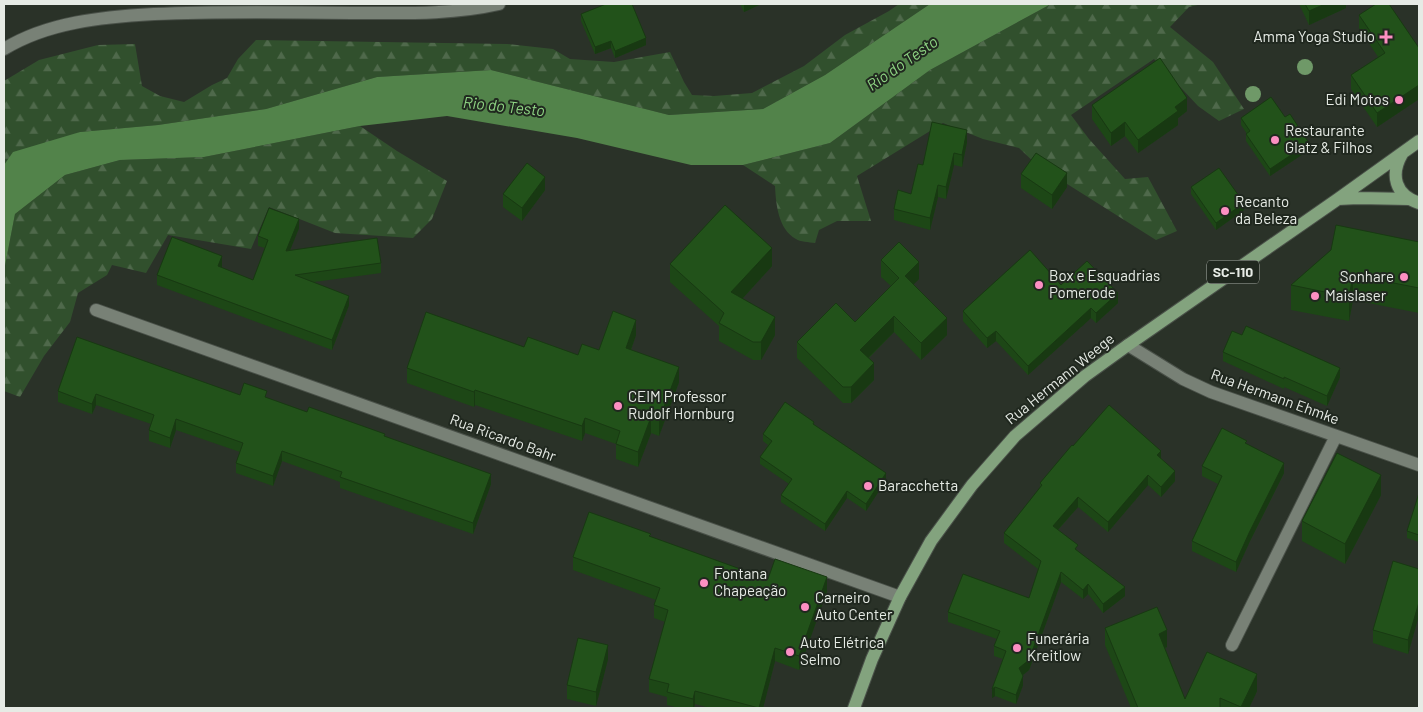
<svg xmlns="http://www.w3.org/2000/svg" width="1423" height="712" font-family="Barlow,sans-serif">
	<defs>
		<pattern id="forest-firs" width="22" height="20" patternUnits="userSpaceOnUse" patternTransform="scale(1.25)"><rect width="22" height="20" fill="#31502d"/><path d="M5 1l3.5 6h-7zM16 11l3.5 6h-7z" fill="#4f694b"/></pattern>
	</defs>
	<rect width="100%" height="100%" fill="#2a3228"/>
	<!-- forest -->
	<path fill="url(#forest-firs)" d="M899 4H930L825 75 763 109 669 115 491 70 377 77 266 109 158 125 80 132 4 165V81L39 60 98 45 135 44 142 86 160 96 184 102 212 85 227 78 238 59 256 40 507 44 553 49 570 59 614 62 670 52 684 82 692 95 714 96 752 93 804 66 845 35 889 11Z
		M1051 4H1202L1189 7 1170 27 1213 62 1244 109 1219 121 1198 106 1154 59 1071 115 1089 139 1125 179 1148 177 1177 231 1156 240 1037 165 1019 148 983 139 943 123 857 176 871 221H837L819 230 815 243C809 242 800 242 796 239 778 229 776 204 775 186L743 165 830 143 930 70Z
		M360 126 397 151 447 181 432 219 413 238 335 233 269 207 251 249 168 235 146 273 112 265 107 275 78 293 70 322 44 356 20 397 4 391V271L15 214 65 175 120 160 204 157Z"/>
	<!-- water -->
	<path fill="#52834a" d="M930 4H1051L930 70 830 143 743 165H691L577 138 447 116 360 126 204 157 120 160 65 175 15 214 4 271V165L13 152 80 132 158 125 266 109 377 77 491 70 669 115 763 109 825 75Z"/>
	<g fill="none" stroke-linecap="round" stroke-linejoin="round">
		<defs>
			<path id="minor" d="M96 310 900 597
				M1128 345 1183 379 1211 392 1419 465
				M1232 645 1336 436"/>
			<path id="tertiary" d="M4 49C48 22 103 17 154 14 220 11 286 12 352 13 401 13 451 15 499 4"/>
			<path id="primary" d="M1402 154C1390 175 1395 195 1419 203
				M1338 199 1358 198 1409 199
				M854 708 872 659 900 597 931 541 972 485 1015 436 1085 376 1128 345 1338 199 1419 141"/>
		</defs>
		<!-- minor casing -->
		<use href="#minor" stroke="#495048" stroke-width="14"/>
		<!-- tertiary casing -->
		<use href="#tertiary" stroke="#495048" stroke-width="14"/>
		<!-- primary casing -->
		<use href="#primary" stroke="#495048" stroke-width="14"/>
		<!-- minor -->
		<use href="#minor" stroke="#788176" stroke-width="12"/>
		<!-- tertiary -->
		<use href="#tertiary" stroke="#788176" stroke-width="12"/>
		<!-- primary -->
		<use href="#primary" stroke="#83a37e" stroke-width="12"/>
	</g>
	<!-- trees -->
	<g fill="#6f9968">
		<circle cx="1305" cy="67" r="8"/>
		<circle cx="1253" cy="94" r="8"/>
	</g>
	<!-- wall -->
	<path fill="#1d4716" d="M740 4H761L744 12Z
		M1299 4H1346V8L1309 25Z
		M581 14 646 45 615 58 611 48 595 54 581 21Z
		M1359 15 1419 48V99L1377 127 1351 89V75L1378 57 1359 28Z
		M1092 105 1187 111 1178 118V125L1138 153 1125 136 1111 146 1092 119Z
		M1285 117 1309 150 1270 176 1246 141V134H1247L1241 125V118Z
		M967 142 962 167 954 165 946 199 938 197 930 230 894 220V209L911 194 923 165Z
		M1021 174 1067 187 1052 209 1021 188Z
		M1191 187 1244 210 1216 230 1191 194Z
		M545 190 522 221 503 207V194Z
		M299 228 290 250 381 263V273L314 282 349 305 332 350 157 285V275L222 266 221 268 253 280 265 248 258 246V236Z
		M1419 242V313L1353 300 1349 321 1291 310V285Z
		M881 260 919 279 913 284 947 335 921 360 894 332 869 358 874 380 851 403H843L797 358V342L855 322 891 286 881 277Z
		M670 264 772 266 742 299 775 335 761 360H753L719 341V326L670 282Z
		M1061 285 1118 303 1096 323 1091 318 1028 375 996 341 987 348 963 321V311Z
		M636 335 631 350 679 382 659 436 651 433 638 467 616 459V444L585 433 582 441 475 405 474 407 407 383V368L524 347 578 355 599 350Z
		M1223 352 1340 377 1327 406 1284 387V389L1223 361Z
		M58 391 267 398 307 412 385 436 491 484 473 534 340 488V482L282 461 273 486 236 473V463L240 452 176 430 170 448 149 441V430L151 424 96 405 92 414 58 402Z
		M814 425 886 480 866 511 847 498 825 531 781 502V495L789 484 760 464V457L768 445 763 441V434Z
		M1247 444 1284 473 1249 543 1236 572 1192 551V541L1218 484 1202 476V466Z
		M1073 446 1161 459 1175 481 1161 497 1148 485 1108 532 1078 507 1058 530 1078 551 1125 596 1103 613 1088 594 1083 599 1061 582 1029 670 1023 675V685L1016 704 995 696 992 698V689L1003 659 994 656V646L997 639 948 622V612L1029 598 1038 569 1004 543V533L1040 488V483Z
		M1419 494V542L1407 538V531Z
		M1381 495 1345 564 1302 541V521Z
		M651 537 768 579 827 591 799 670 775 661 763 708H710L695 704 694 708H679L667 705V697L649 692V679L665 622 654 618V605L656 600 573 570V557Z
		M1419 569V615L1408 654 1373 643V630Z
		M1105 628 1167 647 1165 648 1185 699 1257 691 1249 708H1131L1105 645Z
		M608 659 596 706 567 699V685Z"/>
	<!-- shaded-wall -->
	<path fill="#183912" d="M747 4H761L744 12V5Z
		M1325 4H1346V8L1309 25V11Z
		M646 38V45L615 58V51Z
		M611 41V48L595 54V47Z
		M1419 85V99L1377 127V113Z
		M1187 98V111L1178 118V125L1138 153V140L1175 107Z
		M1125 122V136L1111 146V133Z
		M967 130V142L962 167V155Z
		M1309 143V150L1270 176V169Z
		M954 153V165L946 199V187Z
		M1067 173V187L1052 209V195Z
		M545 177V190L522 221V208Z
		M938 185V197L930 230V218Z
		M1244 203V210L1216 230V223Z
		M299 219V228L286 260V251Z
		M772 248V266L731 311V292Z
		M222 256V266L218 276V266Z
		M919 262V279L905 293V276Z
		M1353 275V300L1349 321V297Z
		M1118 293V303L1096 323V313Z
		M349 296V305L332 350V340Z
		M1091 308V318L1028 375V366Z
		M894 316V332L860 366V350Z
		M775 317V335L761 360V342Z
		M947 318V335L921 360V343Z
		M636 320V335L626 363V348Z
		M996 331V341L987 348V338Z
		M874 363V380L851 403V387Z
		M679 367V382L659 436V420Z
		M1340 368V377L1327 406V396Z
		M475 390V405L474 407V392Z
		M96 394V405L92 414V404Z
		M651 417V433L638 467V452Z
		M585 418V433L582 441V426Z
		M176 419V430L170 448V438Z
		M282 451V461L273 486V476Z
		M1161 451V460L1157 455Z
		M1284 463V473L1249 543 1236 572V562L1249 533Z
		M1175 471V481L1161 497V487Z
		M886 473V480L866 511V504Z
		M491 474V484L473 534V523Z
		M1148 475V485L1108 532V522Z
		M1381 475V495L1345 564V544Z
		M847 491V498L825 531V524Z
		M1078 497V507L1053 535V526Z
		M1061 572V582L1029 670 1019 678V668Z
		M827 577V591L799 670V656Z
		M1088 584V594L1083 599V590Z
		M1125 587V596L1103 613V604Z
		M1419 602V615L1408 654V640Z
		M1167 630V647L1159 650V634Z
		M608 645V659L596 706V692Z
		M775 648V661L763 708H759Z
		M1257 674V691L1249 708H1241Z
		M1023 676V685L1016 704V695Z
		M995 687V696L992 698V689Z
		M695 691V704L694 708H693V699Z"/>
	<!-- building -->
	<path fill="#22521a" stroke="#183912" d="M606 4H632L646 38 615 51 611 41 595 47 581 14Z
		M1305 4H1325L1309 11Z
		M1376 4H1389L1419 48V85L1377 113 1351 75 1385 53 1359 15Z
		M1160 58 1187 98 1175 107 1178 111 1138 140 1125 122 1111 133 1092 105Z
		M1271 97 1285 117 1290 114 1309 143 1270 169 1246 134 1250 131 1241 118Z
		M932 122 967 130 962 155 954 153 946 187 938 185 930 218 894 209 898 190 911 194 918 164 923 165Z
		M1036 153 1067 173 1052 195 1021 174Z
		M527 163 545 177 522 208 503 194Z
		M1219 168 1244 203 1216 223 1191 187Z
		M725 205 772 248 731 292 775 317 761 342H753L719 323 724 313 670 264Z
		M269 208 299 219 286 251 377 238 381 263 295 275 349 296 332 340 157 275 172 237 222 256 218 266 253 280 268 240 258 236Z
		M1336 225 1419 242V288L1353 275 1349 297 1291 285 1331 250Z
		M899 242 919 262 905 276 947 318 921 343 894 316 860 350 874 363 851 387H843L797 342 836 303 855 322 899 278 881 260Z
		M1030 250 1061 285 1087 261 1118 293 1096 313 1091 308 1028 366 996 331 987 338 963 311Z
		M613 311 636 320 626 348 679 367 659 420 651 417 638 452 616 444 620 431 585 418 582 426 475 390 474 392 407 368 426 312 524 347 528 337 578 355 582 344 599 350Z
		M1246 326 1340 368 1327 396 1284 377V379L1223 352 1232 331 1242 335Z
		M77 337 240 395 244 383 267 391 265 397 307 412 309 407 385 434 384 436 491 474 473 523 340 477 342 472 282 451 273 476 236 463 243 443 176 419 170 438 149 430 154 415 96 394 92 404 58 391Z
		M785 402 814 422 813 424 886 473 866 504 847 491 825 524 781 495 792 479 760 457 772 441 763 434Z
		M1109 405 1161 451 1157 455 1175 471 1161 487 1148 475 1108 522 1078 497 1053 526 1078 545 1075 549 1125 587 1103 604 1088 584 1083 590 1061 572 1029 660 1019 668 1023 676 1016 695 995 687 992 689 1006 651 994 646 1000 631 948 612 963 574 1029 598 1041 561 1004 533 1042 485 1040 483 1072 445 1073 446Z
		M1222 428 1247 441 1245 443 1284 463 1249 533 1236 562 1192 541 1222 476 1202 466Z
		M1337 453 1381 475 1345 544 1302 521Z
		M1419 493V535L1407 531Z
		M589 512 651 534 649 536 768 579 775 559 827 577 799 656 775 648 759 708 695 691 693 699 667 692 669 684 649 679 668 610 654 605 660 588 573 557Z
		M1393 561 1419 569V602L1408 640 1373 630Z
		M1157 607 1167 630 1159 634 1185 699 1207 652 1257 674 1241 707 1220 698V708H1138L1105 628Z
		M578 638 608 645 596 692 567 685Z"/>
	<!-- markers -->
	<g fill="#fc8fc2" stroke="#20281f" stroke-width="2">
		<path d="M1383.5 29.5h5v5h5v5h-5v5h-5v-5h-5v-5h5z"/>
		<circle cx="1399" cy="100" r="5"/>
		<circle cx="1275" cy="140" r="5"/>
		<circle cx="1225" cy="211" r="5"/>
		<circle cx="1404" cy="277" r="5"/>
		<circle cx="1039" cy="285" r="5"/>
		<circle cx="1315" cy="296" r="5"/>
		<circle cx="618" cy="406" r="5"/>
		<circle cx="868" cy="486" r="5"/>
		<circle cx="704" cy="583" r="5"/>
		<circle cx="805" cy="607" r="5"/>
		<circle cx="1017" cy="648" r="5"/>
		<circle cx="790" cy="652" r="5"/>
	</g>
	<g text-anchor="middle" stroke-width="4" stroke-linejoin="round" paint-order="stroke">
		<!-- shield labels -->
		<rect fill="#20281f" stroke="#abb0aa" stroke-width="1" x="1207" y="260.5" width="52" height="23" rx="4"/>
		<g font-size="14" font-weight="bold" fill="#e6ebe5">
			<text x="1233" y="277">SC-110</text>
		</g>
		<!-- poi labels -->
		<g font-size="15" fill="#e6ebe5" stroke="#20281f" text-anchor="start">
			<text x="1375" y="42" text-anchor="end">Amma Yoga Studio</text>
			<text x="1389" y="105" text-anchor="end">Edi Motos</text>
			<text x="1285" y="136">Restaurante<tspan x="1285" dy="17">Glatz &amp; Filhos</tspan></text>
			<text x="1235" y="207">Recanto<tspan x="1235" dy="17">da Beleza</tspan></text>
			<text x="1049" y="281">Box e Esquadrias<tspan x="1049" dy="17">Pomerode</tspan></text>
			<text x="1394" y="282" text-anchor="end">Sonhare</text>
			<text x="1325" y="301">Maislaser</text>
			<text x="628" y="402">CEIM Professor<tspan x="628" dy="17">Rudolf Hornburg</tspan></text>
			<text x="878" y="491">Baracchetta</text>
			<text x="714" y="579">Fontana<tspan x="714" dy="17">Chapeação</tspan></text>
			<text x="815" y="603">Carneiro<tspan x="815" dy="17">Auto Center</tspan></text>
			<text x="1027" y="644">Funerária<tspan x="1027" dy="17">Kreitlow</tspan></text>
			<text x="800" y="648">Auto Elétrica<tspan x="800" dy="17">Selmo</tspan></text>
		</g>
		<!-- street labels -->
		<g font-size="15" fill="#e6ebe5" stroke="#20281f">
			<text transform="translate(1060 379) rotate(-39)" y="5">Rua Hermann Weege</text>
			<text transform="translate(1275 397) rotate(20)" y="5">Rua Hermann Ehmke</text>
			<text transform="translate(503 438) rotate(20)" y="5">Rua Ricardo Bahr</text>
		</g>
		<!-- water labels -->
		<g font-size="16" font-style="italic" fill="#8ed483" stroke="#20281f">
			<text transform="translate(902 63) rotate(-35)" y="6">Rio do Testo</text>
			<text transform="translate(504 106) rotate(6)" y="6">Rio do Testo</text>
		</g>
	</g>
	<!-- border -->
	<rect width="1423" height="712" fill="none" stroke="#e6ebe5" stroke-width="10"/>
</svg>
